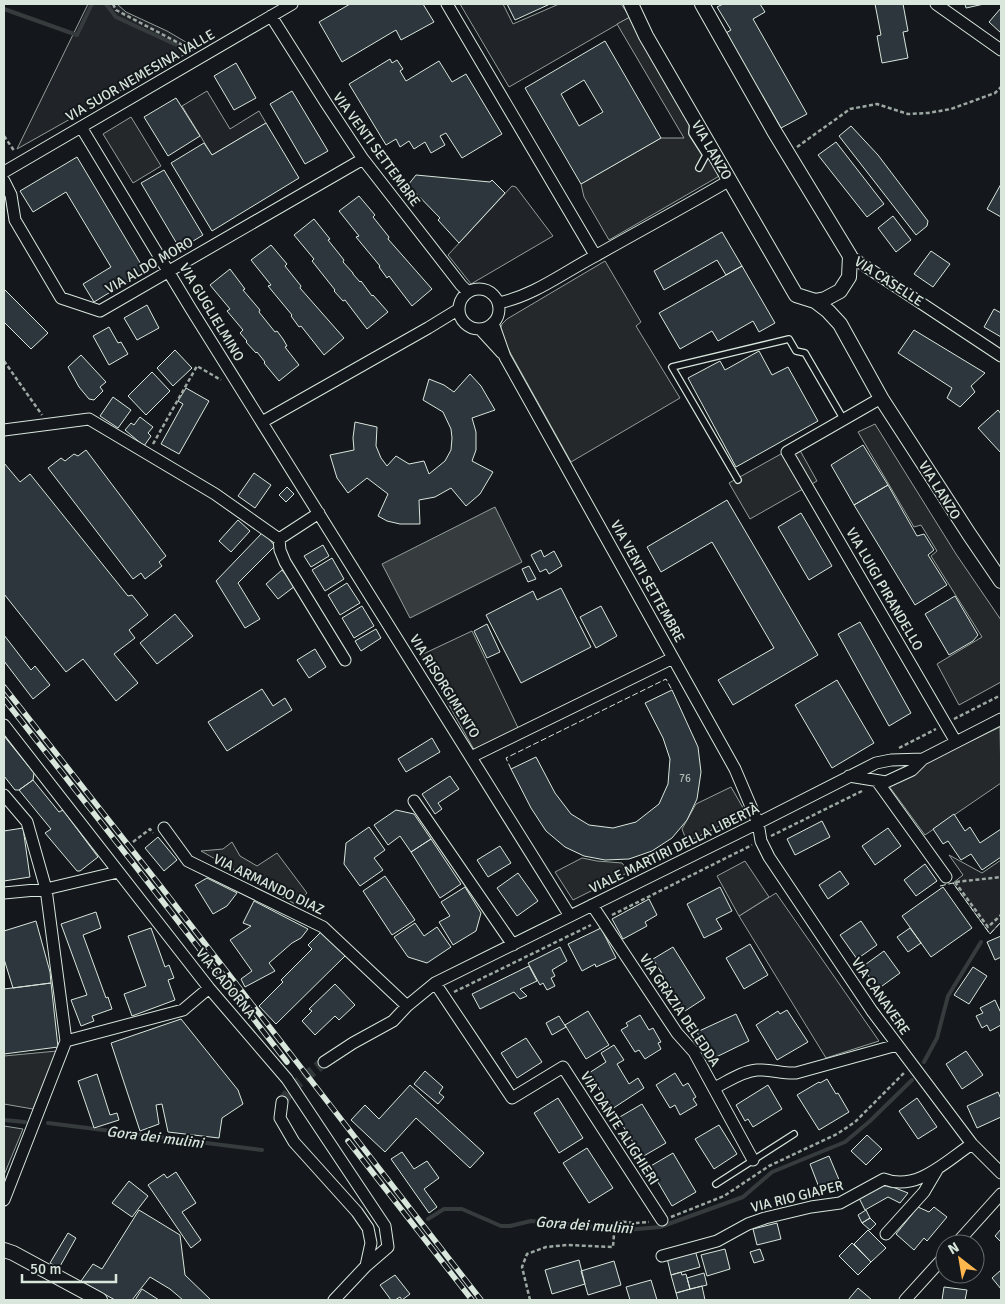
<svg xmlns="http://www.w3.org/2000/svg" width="1005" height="1304" font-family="Signika,sans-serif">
	<rect width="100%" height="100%" fill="#14181c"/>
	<!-- green -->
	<path fill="#202428" stroke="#939e99" d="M88 4H117L126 12 167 31 196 48 17 149Z
		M460 4H503L513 24 559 4H621L630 17 509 87Z
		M207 91 230 129 259 111 266 123 212 155 182 106Z
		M512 186 516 187 553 236 471 284 448 255Z
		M949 855 982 873 1001 860V922L990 934 953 883 963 875Z
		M776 893 879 1041 826 1058 739 916Z"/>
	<!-- parking -->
	<path fill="#24282b" stroke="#939e99" d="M630 17 721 175 609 240 584 197 581 184 661 138H684L617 24Z
		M131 117 161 166 133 183 103 134Z
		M605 261 641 322 636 326 680 398 571 462 501 336 500 330 502 324 507 319Z
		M875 424 956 554 1001 620V682L959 705 937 664 982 637 931 556 937 551 921 525 914 527 858 432Z
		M797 445 817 481 750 519 729 483Z
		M472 631 521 734 477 755 421 655Z
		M1000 727 1001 783 925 835 886 782Z
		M731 787 746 813 687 842 682 829 696 804Z
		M232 842 240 856 257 866 277 853 307 893 295 904 201 851 223 849Z
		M582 858 597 861 622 863 629 872 573 900 555 872Z
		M745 861 769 897 739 916 717 876Z
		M57 1051 33 1109 4 1104V1056Z
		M4 1126 23 1129 4 1175Z"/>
	<!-- water -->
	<path fill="#363b3e" stroke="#939e99" d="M495 507 522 562 410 618 382 564Z"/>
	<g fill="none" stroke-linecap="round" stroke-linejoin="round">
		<!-- stream -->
		<path stroke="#363b3e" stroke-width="4" d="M106 4 116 17 183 48
			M4 9 77 35 92 4
			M924 1062 937 1038 948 996 981 942
			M4 1120 25 1122
			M48 1123 262 1150
			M428 1219 444 1209H462L501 1226H510L531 1221 626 1230 660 1227 743 1197 772 1172 845 1142 870 1121 912 1080"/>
	</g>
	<!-- building -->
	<path fill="#2c363c" stroke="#d8e6dc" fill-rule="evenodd" d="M350 4H423L434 22 401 40 396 30 342 62 319 22Z
		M507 4H550L515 20Z
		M723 4H760L765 12 753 19 807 114 781 128 726 33 731 30 717 7Z
		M875 4H903L908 31 903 32 908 58 882 63 877 36 881 35Z
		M965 4H984L966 8Z
		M1001 8V33L989 22Z
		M605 41 661 138 581 184 525 88ZM584 80 603 112 579 126 561 94Z
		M390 59 392 63 397 60 403 69 400 71 406 81 439 61 452 82 466 74 502 134 462 158 446 133 440 136 445 145 431 153 425 142 414 149 409 141 400 147 396 139 386 145 349 84Z
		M236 63 256 98 234 110 214 76Z
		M292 91 328 151 305 164 270 104Z
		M176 98 200 136 168 156 144 117Z
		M266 123 299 178 212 231 171 163 204 143 212 155Z
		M851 126 878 155 928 221 927 226 916 235 839 136Z
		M836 142 884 204 867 217 818 155Z
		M77 157 145 271 94 302 83 284 111 267 66 192 33 212 20 191Z
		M164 170 203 235 180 249 141 183Z
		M416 175 490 182 492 180 505 193 459 243 438 220 440 218 408 185Z
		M1001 184V217L987 209Z
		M359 196 375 215 373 217 389 237 388 239 432 289 412 306 389 276 387 278 379 267 380 266 356 237 359 236 339 211Z
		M893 216 911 240 896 252 878 228Z
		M314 219 330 239 328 240 344 260 343 262 353 273V274L360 282 361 281 372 296 373 295 388 312 367 329 345 300 343 301 334 291 335 290 312 261 314 259 294 235Z
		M722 232 742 266 726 275 717 260 664 290 654 271Z
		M271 245 287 264 285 266 301 286 300 288 344 338 324 355 301 326 299 327 291 316 292 315 268 286 271 285 251 260Z
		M931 251 950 264 933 287 914 274Z
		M742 266 775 323 759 332 753 321 718 341 712 331 680 349 659 313Z
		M230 269 245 289 243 290 260 310 259 312 275 332 277 331 283 339 287 346 285 347 299 365 279 381 264 363 265 362 257 352 256 353 246 342 247 341 240 333 243 330 227 311 230 309 210 285Z
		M4 289 48 333 31 349 4 322Z
		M147 305 159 328 137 340 124 318Z
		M994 309 1001 313V337L984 327Z
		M109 327 118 343 121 342 128 354 109 365 93 336Z
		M914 330 985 373 971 386 975 392 960 407 947 398 952 388 898 353Z
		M175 350 192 368 173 386 157 368Z
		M759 351 772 375 788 367 818 421 736 467 688 378 720 361 725 370Z
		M81 355 106 382 100 387 103 391 94 400 89 399 79 387 68 367Z
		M152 372 170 391 146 415 128 396Z
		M470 374 481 386 495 410 472 418 476 432V450L472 461 493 472 480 494 466 506 451 488 435 497 419 500 420 524H400L387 521 378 516 388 494 367 478 348 493 337 478 330 455 354 450 353 438 355 422 377 427 376 446 381 458 387 466 396 456 409 464 424 461 429 474 445 461 451 450 452 438 451 429 443 412 423 400 429 379 444 385 454 392Z
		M186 388 209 401 179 454 161 444 183 404 178 401Z
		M113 397 131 410 118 428 100 416Z
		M998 410 1001 414V453L978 428Z
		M140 417 153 427 148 433 151 436 144 446 125 430 131 423 134 425Z
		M863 445 888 485 854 505 831 465Z
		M86 450 166 556 159 562 162 566 145 579 141 573 133 579 48 468 61 458 65 461 74 454 78 456Z
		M4 463 20 482 30 474 128 596 132 595 148 615 129 630 135 638 114 654 138 683 116 701 83 659 66 672 4 594Z
		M254 473 271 485 255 508 238 496Z
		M888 485 917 536 924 534 934 550 928 555 947 585 915 605 854 505Z
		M287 487 294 494 286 502 279 495Z
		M727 500 818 655 733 705 718 680 774 648 712 542 661 572 647 547Z
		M801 513 832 566 809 580 778 527Z
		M238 520 250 531 231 552 219 541Z
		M263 532 275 546 238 583 260 619 245 628 216 581Z
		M323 545 329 556 311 567 304 556Z
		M541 550 544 557 554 551 562 566 549 574 546 569 540 572 531 555Z
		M332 558 344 579 325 591 312 570Z
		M529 566 536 579 528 582 522 569Z
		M282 570 295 586 278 599 266 584Z
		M347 583 360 603 340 615 328 595Z
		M561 588 591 647 521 683 486 615 533 591 537 600Z
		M955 596 978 635 973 641 949 655 925 614Z
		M362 606 374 626 354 638 342 618Z
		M601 606 617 636 596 648 580 617Z
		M175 614 193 636 157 664 140 643Z
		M860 622 911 713 889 726 838 634Z
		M487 624 500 652 487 658 474 631Z
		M376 629 381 638 361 651 355 641Z
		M4 635 31 670 35 666 50 685 33 699 4 661Z
		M315 649 326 667 309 678 297 660Z
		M837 680 874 743 832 768 795 705Z
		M262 689 273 706 285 698 292 710 227 751 208 722Z
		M672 690 698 747 701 772 697 799 687 820 672 838 652 851 629 859 605 860 584 856 565 847 546 831 531 808 511 769 536 757 555 793 571 814 589 825 613 828 636 822 659 804 668 784 670 759 663 738 645 703Z
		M4 736 34 773 33 780 19 790H15L4 776Z
		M432 738 440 752 406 772 398 759Z
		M450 776 459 789 438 803 442 809 435 814 422 794Z
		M33 780 59 812 63 810 98 857 80 871H77L45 833 51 829 19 790Z
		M396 810 414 814 431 839 411 852 400 836 388 845 374 825Z
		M954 814 965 831 970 827 980 843 1001 829V857L982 870 971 854 961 860 948 841 943 844 933 829Z
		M822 821 830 837 795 855 787 839Z
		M369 827 385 850 374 858 383 870 360 886 344 864 346 843Z
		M23 828 30 877 4 881V831Z
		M888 828 901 846 875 865 862 846Z
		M158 837 177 860 164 871 145 848Z
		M431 839 461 884 440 898 411 852Z
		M500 846 511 863 488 877 477 860Z
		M925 864 937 881 916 896 904 880Z
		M840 871 849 884 828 899 819 885Z
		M518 873 538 901 517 916 497 888Z
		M385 876 415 920 392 935 363 891Z
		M207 878 237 893 227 906 213 914 195 885Z
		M465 887 481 913 476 931 453 945 439 922 450 916 441 902Z
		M720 887 732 911 716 919 722 929 704 938 687 904Z
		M943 887 972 928 931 957 902 916Z
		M649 899 657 915 645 922 647 926 623 939 612 919Z
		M254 901 308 929 301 938 292 943 269 963 275 971 245 987 241 979 252 971 230 940 251 926 243 923Z
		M96 912 101 928 83 935 106 998 108 997 112 1009 92 1016 94 1021 81 1026 71 1000 87 995 61 924Z
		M36 921 50 972 51 983 13 988 4 959V931Z
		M861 921 877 945 857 959 840 935Z
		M415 923 424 936 437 927 451 947 427 963 408 957 394 937Z
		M151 928 165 967 169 965 174 978 168 980 175 1000 132 1016 124 994 146 986 128 936Z
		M601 928 616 958 596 967 595 964 582 971 568 944Z
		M910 928 921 943 908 952 897 937Z
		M321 932 345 956 276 1024 259 1006 283 982 281 980 312 949 308 945Z
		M1001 936V957L995 960 987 942Z
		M750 944 768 975 744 989 726 958Z
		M560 947 567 961 552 970 555 976 551 978 555 986 547 990 543 983 540 985 528 963Z
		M673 947 705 998 685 1011 653 959Z
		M884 951 900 973 878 989 862 967Z
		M529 966 537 981 520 989 527 996 520 999 514 992 480 1009 472 994Z
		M973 967 987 976 969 1004 954 995Z
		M51 983 58 1047 4 1054V989Z
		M335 984 355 1005 339 1020 335 1016 315 1035 302 1021 312 1011 309 1009Z
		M995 1000 1001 1013V1025L990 1031 987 1025 982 1028 976 1016 983 1013 980 1008Z
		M787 1010 808 1042 777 1060 756 1025 778 1011 780 1014Z
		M588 1011 609 1045 586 1059 565 1025Z
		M736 1014 749 1041 710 1060 697 1032Z
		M640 1015 649 1030 653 1028 661 1042 658 1043 661 1049 645 1059 639 1050 635 1052 621 1030 628 1026 626 1023Z
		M559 1016 566 1027 552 1035 546 1023Z
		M181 1019 238 1090 243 1104 222 1118 219 1138 168 1132 162 1104 156 1105 159 1124 140 1131 111 1043Z
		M526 1038 542 1062 517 1078 501 1053Z
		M614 1045 624 1060 617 1064 629 1084 638 1078 644 1088 612 1109 589 1073 606 1062 601 1053Z
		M966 1051 983 1075 962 1089 946 1064Z
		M425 1071 443 1087 439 1093 444 1097 438 1104 414 1084Z
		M675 1073 683 1086 688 1083 696 1097 693 1099 697 1105 680 1115 675 1105 670 1108 656 1085Z
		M97 1074 110 1115 117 1113 119 1120 94 1128 78 1081Z
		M827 1079 836 1094 838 1093 849 1112 819 1130 797 1095 819 1082 820 1083Z
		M410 1085 484 1153 470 1168 416 1118 385 1152 351 1120 365 1105 379 1119Z
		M768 1085 782 1109 753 1127 748 1119 745 1121 736 1105Z
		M998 1092 1001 1099V1117L977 1128 967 1106Z
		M558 1098 583 1138 559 1153 534 1113Z
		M917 1098 937 1127 918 1139 899 1111Z
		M642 1104 666 1143 642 1157 618 1118Z
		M719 1125 737 1154 714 1169 695 1139Z
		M867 1135 882 1149 866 1165 851 1151Z
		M587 1148 613 1188 589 1203 563 1163Z
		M402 1152 414 1169 427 1161 439 1178 424 1189 437 1207 429 1213 391 1159Z
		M673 1153 696 1192 672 1206 649 1167Z
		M829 1156 840 1182 820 1190 810 1164Z
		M176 1172 196 1203 182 1212 201 1240 191 1248 148 1185 164 1174 167 1178Z
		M129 1181 148 1196 132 1217 112 1203Z
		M885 1184 908 1193 900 1203 888 1197 865 1210 859 1198Z
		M918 1207 929 1212 934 1207 947 1217 927 1241 924 1238 914 1250 896 1234Z
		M139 1210 180 1235 185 1275 211 1300H183L170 1289 150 1277 132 1300H115L81 1281 93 1264 102 1269Z
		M866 1210 870 1218 862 1223 858 1215Z
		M870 1218 876 1224 870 1230 862 1223Z
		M777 1223 781 1239 757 1245 753 1229Z
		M1001 1229V1242L995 1236Z
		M868 1230 886 1248 871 1262 854 1244Z
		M68 1233 76 1238 59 1268 50 1263Z
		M852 1243 871 1262 858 1275 839 1256Z
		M725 1249 730 1269 707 1276 701 1255Z
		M760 1249 764 1260 754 1263 750 1252Z
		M695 1250 700 1267 671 1275 667 1258Z
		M579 1260 585 1284 552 1294 545 1270Z
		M614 1261 621 1285 588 1295 581 1271Z
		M1001 1270V1289L992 1278Z
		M681 1272 682 1275 686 1274 690 1289 676 1293 671 1275Z
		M704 1273 707 1285 690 1289 687 1278Z
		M395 1275 410 1294 402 1300 400 1297 395 1300H391L380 1285Z
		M651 1280 657 1300H630L626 1287Z
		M702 1286 705 1300H678L676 1293Z
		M944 1287 967 1290 965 1300H942Z
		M858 1288 872 1300H848Z
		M142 1289 159 1300H135Z"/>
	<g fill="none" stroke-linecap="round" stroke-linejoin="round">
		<!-- minor-tunnel -->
		<path stroke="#313739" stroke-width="11" stroke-dasharray="11 5.5" stroke-linecap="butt" d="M282 1102 293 1087 324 1062"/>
		<defs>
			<path id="service" d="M693 123 692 133 706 155 699 168
				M738 480 672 367 789 339 796 351 805 353 844 420
				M716 1184 794 1134"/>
			<path id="minor" d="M447 4 595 255
				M936 4 1001 50
				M271 16 326 103 363 159 461 285 468 292
				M81 127 191 309 570 916
				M4 172 292 4
				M4 181 11 195 15 220 61 298 100 311 363 159
				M850 256 1001 356
				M459 309a20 20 0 1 1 40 0a20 20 0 1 1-40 0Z
				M498 303C534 296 564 272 597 255 641 230 686 206 730 180
				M493 323 505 357 735 769 758 823 761 841 769 857 872 1011 972 1144 1001 1173
				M480 329 502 353
				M881 398 787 452 956 742
				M262 422 428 328 459 309
				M4 430 89 419 215 494 279 539 319 513
				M279 539 280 550 285 562 345 660
				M4 725 209 988 287 1079 385 1226 388 1247 366 1266 334 1300
				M471 757 673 658
				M849 776 886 782 912 770 923 759 1001 719
				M877 781 946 877
				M4 795 27 822 46 889 66 1041 4 1200
				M414 801 513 945
				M164 828 188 861 323 927 407 1006
				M4 893 46 889 118 872
				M592 905 677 1033 694 1052 753 1160
				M435 983 512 1098 563 1067 662 1220
				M66 1041 183 1010 209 988
				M324 1062 353 1043 393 1021 407 1006 435 983 758 823 876 763 891 760 923 759
				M714 1088C727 1082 742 1071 757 1070 770 1069 783 1074 796 1073L897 1045
				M282 1102 280 1118 294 1142 357 1212 368 1228 371 1243 366 1266
				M886 1234 924 1192 937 1170
				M956 1244 1001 1194
				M662 1256 717 1241 748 1224 765 1218 811 1207 840 1203 884 1179C917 1192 946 1161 972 1144
				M905 1300 945 1256"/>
			<path id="tertiary" d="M631 4 646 36 796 295 815 301 825 299 840 291 849 277 850 256 774 131 702 4
				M815 301 828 311 840 324 881 398 969 534 1001 581
				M4 1250 13 1253 100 1300"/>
		</defs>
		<!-- service casing -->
		<use href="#service" stroke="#d8e6dc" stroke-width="8"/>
		<!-- minor casing -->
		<use href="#minor" stroke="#d8e6dc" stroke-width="13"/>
		<!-- tertiary casing -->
		<use href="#tertiary" stroke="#d8e6dc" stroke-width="16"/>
		<!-- path -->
		<path stroke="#9da8a2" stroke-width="2.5" stroke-dasharray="4 2.5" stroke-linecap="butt" d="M113 4 116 10 192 50
			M4 136 15 152
			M797 147 850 109 877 104 908 114 928 113 951 109 995 93 1001 87
			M4 361 42 415
			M153 444 197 366 221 380
			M954 719 1001 695
			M899 748 936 729
			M771 836 864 790
			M133 842 150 829 153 833
			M955 882 988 927 1001 915
			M956 882 1001 877
			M612 915 752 845
			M454 992 591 925
			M671 1217 724 1196 769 1166 837 1134 855 1122 904 1073
			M530 1300 522 1267 527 1254 546 1247 567 1245 613 1247 615 1221 636 1223 649 1222"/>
		<!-- service -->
		<use href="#service" stroke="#14181c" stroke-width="5.5"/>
		<!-- minor -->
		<use href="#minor" stroke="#14181c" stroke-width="11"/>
		<!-- tertiary -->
		<use href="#tertiary" stroke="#14181c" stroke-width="14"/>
		<defs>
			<path id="rail" d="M4 687 162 888 481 1300
				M4 699 136 867 287 1062
				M348 1141 472 1300"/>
		</defs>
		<!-- rail casing -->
		<use href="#rail" stroke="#d8e6dc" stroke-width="5.5"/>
		<!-- rail -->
		<use href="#rail" stroke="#14181c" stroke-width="4" stroke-dasharray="11" stroke-linecap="butt"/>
		<!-- fence -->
		<path stroke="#d8e6dc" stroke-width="1" stroke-dasharray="6 2.5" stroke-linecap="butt" d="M511 769 506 758 666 679 672 690
			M940 886 953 883 990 934 1001 922"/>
	</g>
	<g text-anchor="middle" stroke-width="4" stroke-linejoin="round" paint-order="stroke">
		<!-- number labels -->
		<g font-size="11" fill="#adbab4">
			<text x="685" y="782">76</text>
		</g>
		<!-- street labels -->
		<g font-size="14" fill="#d8e6dc" stroke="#14181c">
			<text transform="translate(140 75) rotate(-30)" y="5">VIA SUOR NEMESINA VALLE</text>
			<text transform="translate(377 149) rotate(54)" y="5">VIA VENTI SETTEMBRE</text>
			<text transform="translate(712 150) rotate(60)" y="5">VIA LANZO</text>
			<text transform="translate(149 265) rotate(-30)" y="5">VIA ALDO MORO</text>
			<text transform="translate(889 281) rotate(33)" y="5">VIA CASELLE</text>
			<text transform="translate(212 312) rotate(59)" y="5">VIA GUGLIELMINO</text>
			<text transform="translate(940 490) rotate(58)" y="5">VIA LANZO</text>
			<text transform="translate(648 581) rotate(61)" y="5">VIA VENTI SETTEMBRE</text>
			<text transform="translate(885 589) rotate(60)" y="5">VIA LUIGI PIRANDELLO</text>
			<text transform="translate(445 686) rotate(58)" y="5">VIA RISORGIMENTO</text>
			<text transform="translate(674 848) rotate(-26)" y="5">VIALE MARTIRI DELLA LIBERTÀ</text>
			<text transform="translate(269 884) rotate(26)" y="5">VIA ARMANDO DIAZ</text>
			<text transform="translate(226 983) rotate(51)" y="5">VIA CADORNA</text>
			<text transform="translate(881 996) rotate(55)" y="5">VIA CANAVERE</text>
			<text transform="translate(680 1010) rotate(56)" y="5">VIA GRAZIA DELEDDA</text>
			<text transform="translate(620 1128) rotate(57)" y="5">VIA DANTE ALIGHIERI</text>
			<text transform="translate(797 1196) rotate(-14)" y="5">VIA RIO GIAPER</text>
		</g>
		<!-- water labels -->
		<g font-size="15" font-style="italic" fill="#d8e6dc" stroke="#14181c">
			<text transform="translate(155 1137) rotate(7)" y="5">Gora dei mulini</text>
			<text transform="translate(584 1225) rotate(4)" y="5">Gora dei mulini</text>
		</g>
	</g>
	<!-- border -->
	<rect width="1005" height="1304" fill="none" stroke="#d8e6dc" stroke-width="10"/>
	<!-- north arrow -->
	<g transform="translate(960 1259) rotate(329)"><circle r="24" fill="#14181c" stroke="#626a69"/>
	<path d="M0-4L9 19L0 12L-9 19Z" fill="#ffb74d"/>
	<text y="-8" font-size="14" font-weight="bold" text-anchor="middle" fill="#d8e6dc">N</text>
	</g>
	<!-- scale -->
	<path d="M22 1274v8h94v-8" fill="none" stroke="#d8e6dc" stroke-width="2.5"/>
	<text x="30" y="1274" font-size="15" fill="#d8e6dc" stroke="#14181c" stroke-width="4" paint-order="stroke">50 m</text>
</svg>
